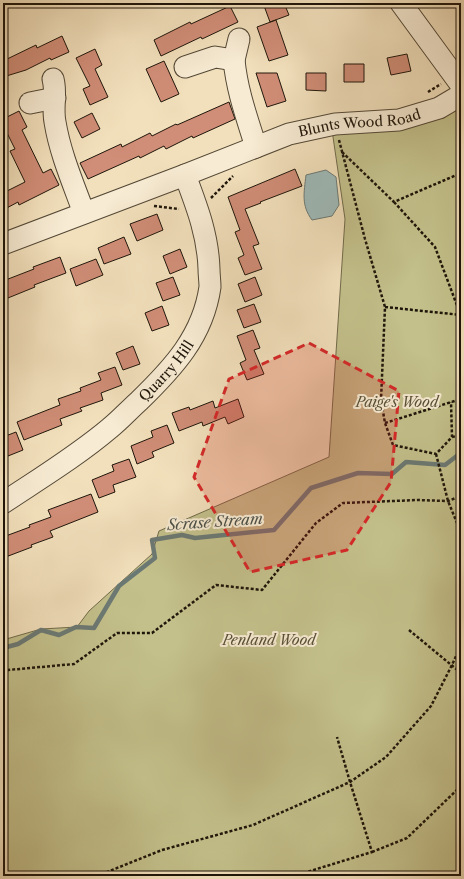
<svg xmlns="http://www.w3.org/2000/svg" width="464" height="879" font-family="'Libre Caslon Text',serif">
	<rect width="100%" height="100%" fill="#f2e0bc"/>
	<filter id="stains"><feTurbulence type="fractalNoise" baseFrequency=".005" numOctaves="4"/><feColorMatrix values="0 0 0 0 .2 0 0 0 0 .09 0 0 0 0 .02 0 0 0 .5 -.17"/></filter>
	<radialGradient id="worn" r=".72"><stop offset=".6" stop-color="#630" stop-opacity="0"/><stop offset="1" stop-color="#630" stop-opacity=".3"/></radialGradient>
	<!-- green -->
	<path fill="#c3c08b" stroke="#706a4a" d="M461 107V876H3V640L41 629 77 627 89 611 152 554 159 531 329 457 345 219 332 130Z"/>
	<!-- water -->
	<path fill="#9fbbba" stroke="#6b7974" d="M326 170 336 177 339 205 332 216 312 220C301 205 304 193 306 175Z"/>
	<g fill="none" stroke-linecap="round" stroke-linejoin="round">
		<!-- stream -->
		<path stroke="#6b7974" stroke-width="4.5" d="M3 648 18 644 41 630 59 635 76 627 94 628 119 586 155 558 152 540 182 535 195 538 274 530 311 488 358 473 392 474 406 462 445 465 458 455 461 458"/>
	</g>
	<!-- building -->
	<path fill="#d08d77" stroke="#1e150a" d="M263 3H284L289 15 270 22Z
		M230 6 238 22 202 39 201 37 161 56 154 40 190 22 191 24Z
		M276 20 288 55 269 61 257 27Z
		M62 36 69 52 51 60 50 58 26 70 3 77V61L36 45 37 48Z
		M95 49 102 65 95 69 108 97 90 105 83 89 90 86 76 58Z
		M407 54 411 71 391 75 387 58Z
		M164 61 179 94 161 102 146 69Z
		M344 64H364V82H344Z
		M256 73H277L286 101 267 107Z
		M306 73H326V91L306 90Z
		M229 102 235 119 193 138 192 136 166 149 164 146 140 158 139 156 88 179 80 163 121 144 122 147 150 133 152 136 176 124 177 125Z
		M19 111 27 127 22 130 43 173 51 169 59 185 19 205 18 202 3 210V193L25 182 10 151 15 149 3 125V119Z
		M92 113 100 129 82 138 74 122Z
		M295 169 302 186 260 202 261 203 245 209 259 244 253 246 262 269 245 275 238 258 244 255 235 232 240 230 228 197Z
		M157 214 163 230 137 241 130 224Z
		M124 237 131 254 104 264 98 248Z
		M180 249 187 267 170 274 163 256Z
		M60 257 66 273 34 285 35 287 3 300V281L34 269 33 267Z
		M96 259 103 275 76 286 70 269Z
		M173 277 180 295 163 301 156 283Z
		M255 277 262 295 245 302 238 284Z
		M254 304 261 322 244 328 237 310Z
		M162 306 169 325 152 331 145 313Z
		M253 330 260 348 254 350 264 374 247 380 240 363 246 360 237 336Z
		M133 346 140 364 123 370 116 353Z
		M115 367 122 385 101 393 103 400 80 408 82 411 60 419 62 425 24 440 17 422 60 405 58 399 81 391 80 388 101 380 98 373Z
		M238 399 244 417 228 424 225 417 203 426 202 422 179 431 172 413 189 407 190 410 213 401 215 408Z
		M167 425 174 443 152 452 154 457 137 464 131 446 153 437 151 431Z
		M16 432 23 450 3 458V437Z
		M129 459 136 477 113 485 115 492 99 498 92 480 114 471 112 465Z
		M91 494 98 512 50 531 53 537 31 545 32 547 3 558V537L30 527 29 525 51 517 48 510Z"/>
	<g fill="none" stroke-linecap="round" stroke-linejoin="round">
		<defs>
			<g id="minor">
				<path d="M401 3 461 85"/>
				<path d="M234 60C237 91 247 118 256 147"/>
				<path d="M185 67 215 57 234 60 239 39"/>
				<path d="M53 79C57 93 52 107 55 122 60 153 73 183 84 213"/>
				<path d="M30 103 55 98"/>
				<path id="s1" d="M3 244 185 175 289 134 335 124 399 120 439 108 461 95"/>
				<path id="s2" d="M3 503C39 479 77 456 110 428 120 420 129 410 139 401 173 368 203 336 210 287 210 281 209 275 209 269 208 235 197 207 185 175"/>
			</g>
		</defs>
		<!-- minor casing -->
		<use href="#minor" stroke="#534836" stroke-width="23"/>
		<!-- path -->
		<path stroke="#1e150a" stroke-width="2.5" stroke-dasharray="3 2" stroke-linecap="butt" d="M428 92 441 84
			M339 140 365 239 385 307 381 400 385 423 393 445 436 454 452 437 451 402
			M342 152 394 202 461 173
			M211 198 233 176
			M394 202 435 247 461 316
			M154 206 179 209
			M385 307 461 315
			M385 423 461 399
			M452 437 461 435
			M436 454 448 501 457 523
			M461 522 457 523 461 540
			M409 630 461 673
			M3 673 8 670 74 664 117 633H152L216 585 262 590 316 523 343 503 418 500 448 501 461 496
			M372 852 407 838 461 786
			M97 876 162 850 253 825 350 782 386 757 431 706 452 665 461 645
			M294 876 372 852 350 782 337 737"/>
		<!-- minor -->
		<use href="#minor" stroke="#f7ebd3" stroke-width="21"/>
	</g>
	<!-- marked area -->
	<path fill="#d62828" fill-opacity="0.2" stroke="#d62828" stroke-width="3" stroke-dasharray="8 5" stroke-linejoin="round" d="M309 343 399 391 391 482 347 550 250 572 194 477 229 379Z"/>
	<g text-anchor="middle" stroke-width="4" stroke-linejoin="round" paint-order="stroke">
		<!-- street labels -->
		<g font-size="14" fill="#1e150a" stroke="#f7ebd3">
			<text dy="5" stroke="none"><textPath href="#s1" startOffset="378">Blunts Wood Road</textPath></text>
			<text dy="5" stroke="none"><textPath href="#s2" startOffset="211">Quarry Hill</textPath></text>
		</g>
		<!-- park labels -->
		<g font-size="14" font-style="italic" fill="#585137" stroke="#f7ebd3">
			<text x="397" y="407">Paige's Wood</text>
			<text x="269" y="645">Penland Wood</text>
		</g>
		<!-- water labels -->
		<g font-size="15" font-style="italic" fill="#4b4f48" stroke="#f7ebd3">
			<text transform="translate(215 522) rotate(-4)" y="5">Scrase Stream</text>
		</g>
	</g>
	<!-- margin -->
	<rect width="464" height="879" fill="none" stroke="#f2e0bc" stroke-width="16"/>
	<rect x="4" y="4" width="456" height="871" fill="none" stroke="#1e150a" stroke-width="2"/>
	<rect x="8" y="8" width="448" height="863" fill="none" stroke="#1e150a"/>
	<rect width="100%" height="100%" filter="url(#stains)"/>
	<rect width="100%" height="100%" fill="url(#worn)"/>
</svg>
